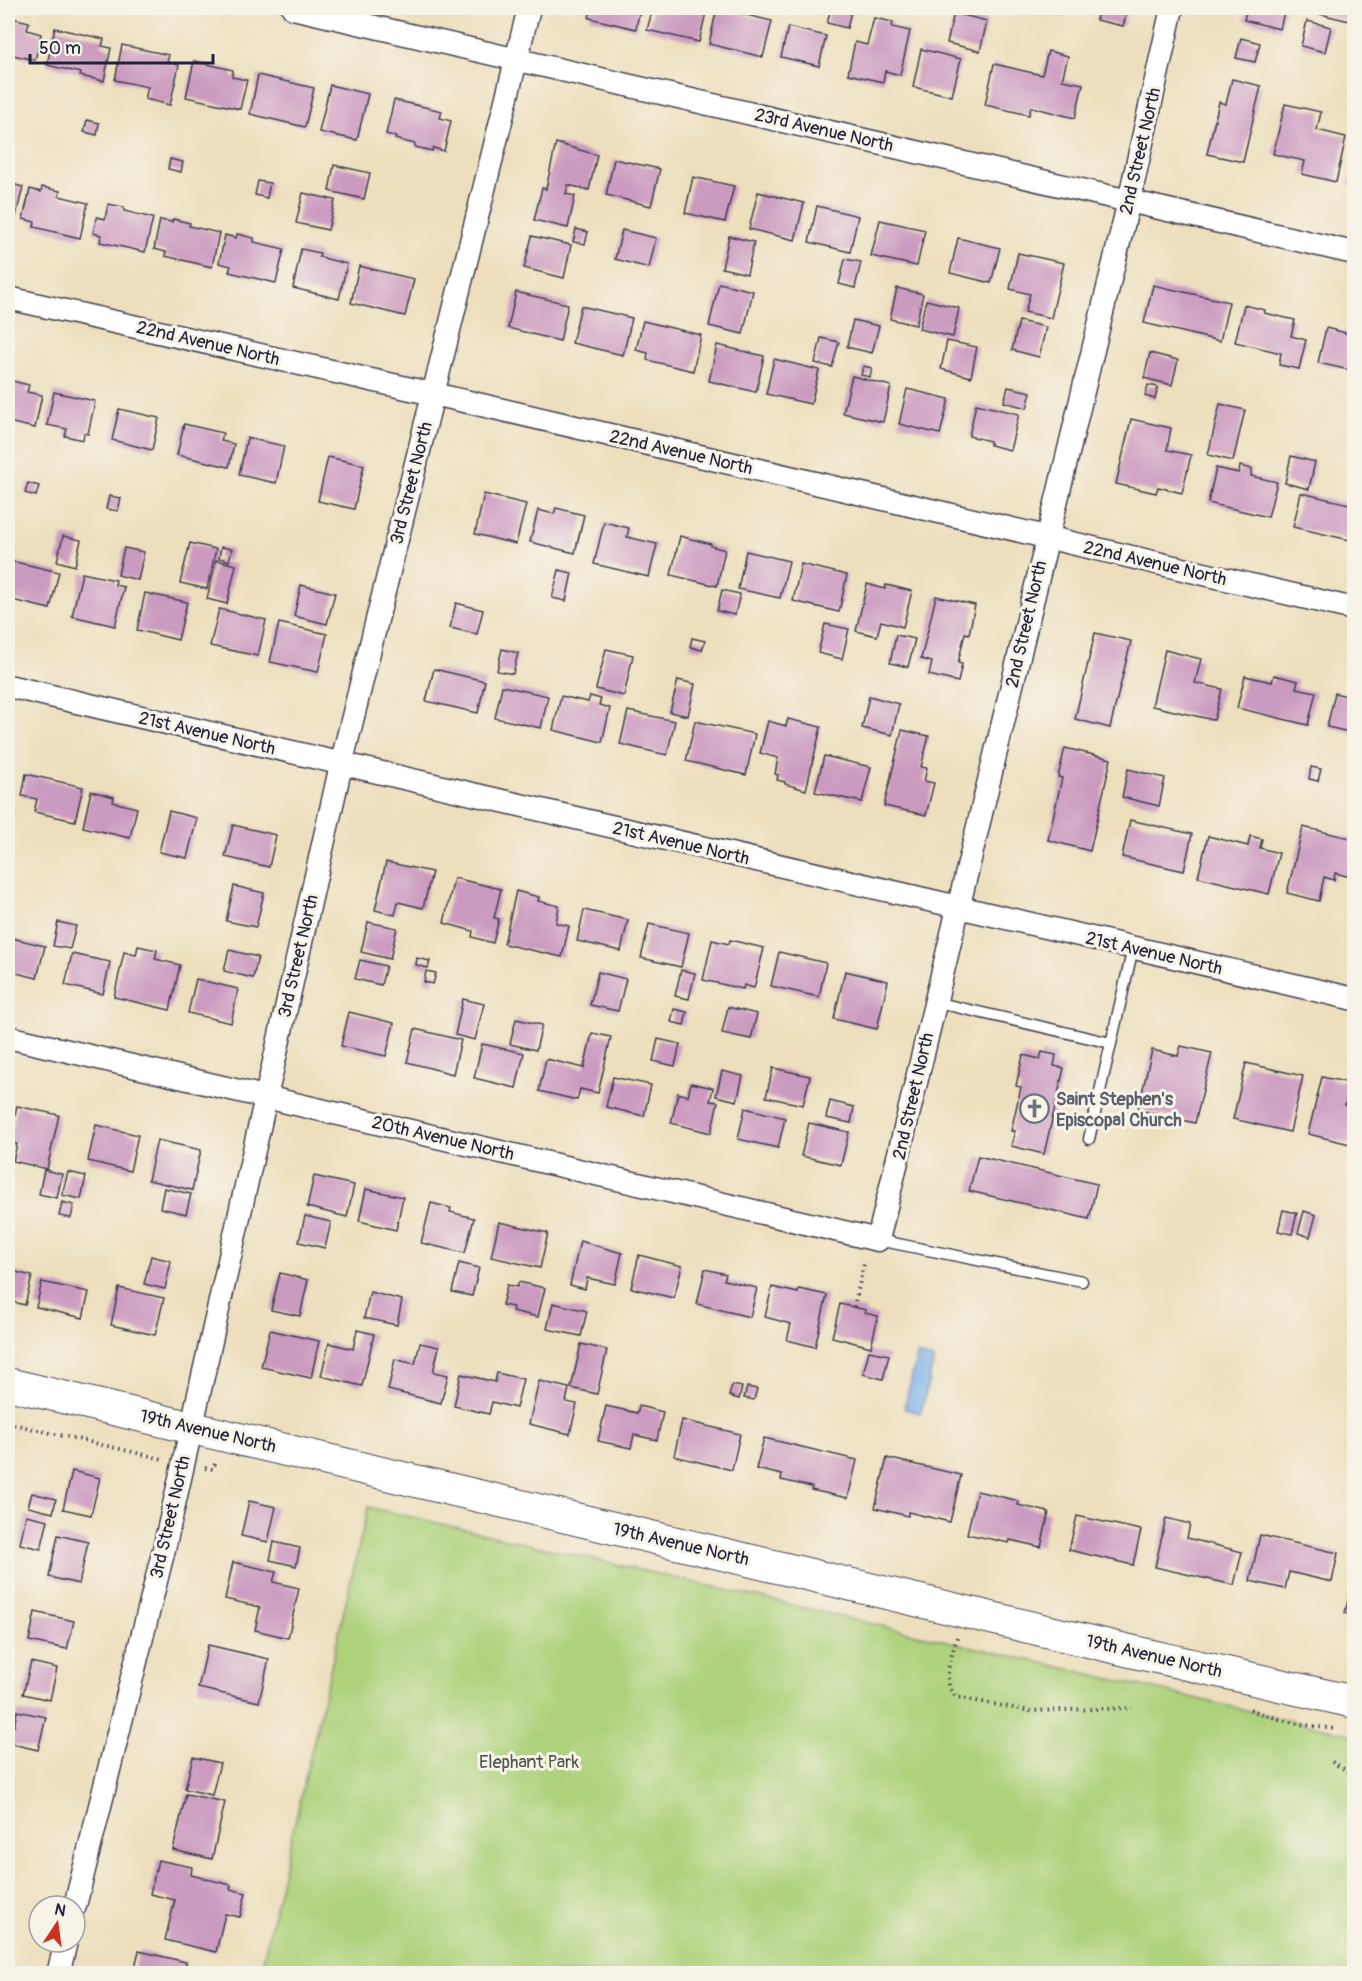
<svg xmlns="http://www.w3.org/2000/svg" width="1362" height="1981" font-family="Pangolin,sans-serif">
	<rect width="100%" height="100%" fill="#f7f3e8"/>
	<filter id="ink" filterUnits="userSpaceOnUse"><feTurbulence type="fractalNoise" baseFrequency=".0167" numOctaves="2"/><feDisplacementMap in="SourceGraphic" scale="12" xChannelSelector="R" yChannelSelector="G"/><feConvolveMatrix kernelMatrix="1 2 1 2 8 2 1 2 1" color-interpolation-filters="sRGB"/></filter>
	<filter id="wash" filterUnits="userSpaceOnUse"><feTurbulence type="fractalNoise" baseFrequency=".008" numOctaves="4" result="noise"/><feDisplacementMap in="SourceGraphic" scale="24" xChannelSelector="R" yChannelSelector="G"/><feGaussianBlur stdDeviation="1.35" result="paint"/><feColorMatrix in="noise" values="0 0 0 0 0 0 0 0 0 0 0 0 0 0 0 0 0 1.4 0 .05"/><feComposite in="paint" operator="in"/></filter>
	<g filter="url(#wash)">
		<rect width="100%" height="100%" fill="#eddfbd"/>
		<!-- green -->
		<path fill="#aed27b" stroke="#687a5b" stroke-width="1.5" d="M368 1507 1354 1735V1973H260Z"/>
		<!-- water -->
		<path fill="#7db0e9" stroke="#506992" stroke-width="1.5" d="M917 1355 934 1359 921 1413 904 1409Z"/>
		<g id="blocks">
			<!-- building -->
			<path fill="#ca9ac0" d="M578 8H640L636 29 589 18 591 11Z
				M653 8H707L699 42 647 30Z
				M717 8 772 21 763 57 709 44Z
				M831 8H852L847 28 827 23Z
				M1036 8H1062L1060 14Z
				M1099 8H1128L1123 26 1096 20Z
				M1247 8H1285L1280 29 1244 20Z
				M1312 8H1354V22L1311 12Z
				M954 13 987 21 980 51 947 43Z
				M8 17 29 22 27 30 41 34 35 60 8 54Z
				M874 18 893 22 892 27 910 31 900 75 885 71 883 82 848 74 855 42 867 45Z
				M1307 21 1331 27 1325 52 1301 46Z
				M788 27 826 36 819 66 781 57Z
				M55 28 104 39 102 46 111 48 104 81 80 76 81 73 47 65Z
				M1241 38 1260 43 1255 62 1236 58Z
				M122 45 169 55 167 62 179 65 170 105 145 99 148 87 115 80Z
				M921 49 961 59 952 96 913 87Z
				M1048 51 1068 56 1062 80 1083 84 1075 118 1031 107 1029 115 985 105 994 64 1042 75Z
				M194 61 233 70 232 77 247 80 240 109 186 97Z
				M258 75 314 88 305 127 250 114Z
				M1232 79 1261 86 1243 162 1207 154 1219 102 1226 104Z
				M330 85 368 94 357 140 319 132Z
				M394 100 442 111 440 118 451 121 444 151 433 148 432 151 415 147V144L395 139 396 137 386 134Z
				M1285 104 1321 112 1317 130 1346 137 1336 182 1302 174 1305 161 1273 154Z
				M87 120 99 123 97 135 84 132Z
				M556 143 597 155 589 190 568 185 566 194 575 196 568 228 534 220 542 188 546 189Z
				M170 159 183 162 181 172 168 169Z
				M614 159 660 169 651 206 606 195Z
				M1354 162V187L1348 186Z
				M334 165 370 173 364 199 329 191Z
				M693 177 734 186 725 222 685 213Z
				M258 181 270 183 267 198 255 195Z
				M8 183 23 187 14 224 8 222Z
				M42 187 60 191 59 196 88 203 80 238 34 227 35 222 23 219 30 189 41 192Z
				M758 192 804 203 795 240 749 229Z
				M303 193 335 200 328 230 296 223Z
				M108 204 124 207V211L153 218 145 252 100 242 101 235 93 233 97 217 105 219Z
				M817 206 858 216 850 252 809 242Z
				M173 219 190 223 189 226 219 233 212 267 165 256 166 252 154 249 160 220 172 222Z
				M880 220 925 230 917 266 871 256Z
				M576 229 588 232 585 244 573 242Z
				M622 230 656 238 649 268 615 259Z
				M237 234 254 238V242L284 249 276 283 229 272 231 266 219 263 225 235 236 238Z
				M532 236 571 245 564 278 524 268Z
				M729 236 754 242 747 274 722 268Z
				M958 238 1000 248 991 283 950 273Z
				M301 249 320 253 319 257 347 264 339 299 293 288Z
				M1018 253 1064 263 1051 318 1025 312 1030 294 1010 289Z
				M845 259 861 262 855 288 839 284Z
				M359 266 414 279 405 316 351 303Z
				M719 283 753 291 743 334 709 326Z
				M1153 285 1229 302 1220 341 1144 323Z
				M897 288 923 294 916 325 890 319Z
				M516 292 568 304 560 341 508 328Z
				M926 300 959 308 953 337 919 329Z
				M1244 305 1265 310 1264 313 1295 320 1291 336 1306 340 1299 369 1279 365 1281 353 1235 342Z
				M581 306 632 318 623 355 572 343Z
				M853 320 879 326 872 353 847 347Z
				M643 321 701 335 693 371 647 360 648 353 636 350Z
				M1019 321 1046 327 1039 357 1012 350Z
				M1326 328 1354 335V371L1318 363Z
				M821 338 839 342 832 367 815 363Z
				M947 341 977 347 971 377 941 369Z
				M717 345 764 356 756 392 709 381Z
				M1150 353 1178 360 1172 385 1144 378Z
				M774 359 819 370 811 404 766 394Z
				M863 366 872 368 870 377 861 375Z
				M852 376 891 386 883 422 843 413Z
				M8 380 29 385 27 392 42 395 35 428 8 422Z
				M1148 385 1158 387 1155 399 1145 396Z
				M1008 387 1031 392 1027 408 1004 402Z
				M907 389 949 399 940 434 899 424Z
				M54 392 95 401 88 434 84 433 83 440 65 436 67 429 47 425Z
				M976 404 1019 414 1010 450 990 445V441L969 436Z
				M1220 404 1245 410 1233 461 1208 455Z
				M119 409 159 418 152 450 112 440Z
				M1131 419 1171 428 1167 450 1191 455 1182 493 1158 487 1156 493 1116 484Z
				M184 424 223 433 221 441 234 444 229 467 177 455Z
				M247 438 284 446 276 483 239 475Z
				M1291 456 1315 462 1309 489 1285 483Z
				M328 457 364 465 354 509 318 501Z
				M1240 466 1252 469 1251 476 1277 482 1268 517 1208 503 1216 468 1239 473Z
				M28 483 39 486 36 496 25 493Z
				M1301 493 1354 505V541L1293 527Z
				M484 494 526 504 516 544 475 534Z
				M109 496 121 498 118 511 106 509Z
				M556 508 584 515 575 553 530 542 538 510 554 514Z
				M604 522 629 528 627 537 657 544 649 577 594 564Z
				M63 536 81 540 75 566 57 561Z
				M680 536 711 544V546L725 550 717 586 671 575Z
				M190 543 216 549 207 589 180 583Z
				M221 547 232 549 229 561 219 558Z
				M124 548 144 552 138 580 118 575Z
				M746 551 789 561 780 598 738 589Z
				M216 560 236 565 227 604 207 599Z
				M11 561 59 572 50 609 8 599V577Z
				M801 564 847 575 839 612 793 601Z
				M559 570 572 573 566 601 552 598Z
				M82 573 116 580 115 585 124 587 115 626 72 616Z
				M867 584 885 589 886 585 912 591 903 627 881 621 877 636 856 631Z
				M301 585 335 593 327 624 294 616Z
				M722 590 740 594 735 615 717 611Z
				M145 593 187 602 178 640 137 630Z
				M936 596 975 605 969 634 965 633 958 663 962 664 958 682 929 675 932 662 921 659Z
				M456 603 483 610 477 634 450 628Z
				M219 609 266 620 258 656 210 646Z
				M279 623 327 634 318 672 270 662Z
				M825 624 849 629 842 659 818 653Z
				M1095 633 1131 641 1110 728 1075 719Z
				M896 635 915 639 908 667 890 663Z
				M692 638 705 641 702 650 690 647Z
				M502 649 518 653 513 674 497 671Z
				M606 649 633 655 624 696 596 689Z
				M1165 650 1201 659 1195 683 1222 689 1214 720 1152 706Z
				M434 669 485 681 478 713 426 701Z
				M1274 675 1298 681 1296 688 1316 692 1308 725 1237 708 1245 676 1272 682Z
				M678 680 695 684 688 716 670 712Z
				M502 686 548 696 541 728 495 718Z
				M1335 693 1354 698V733L1327 727Z
				M561 696 588 702 590 696 601 699 599 705 610 708 602 742 553 730Z
				M869 696 899 704 892 735 862 728Z
				M628 711 675 721 667 755 620 744Z
				M788 719 821 727 806 790 785 784V782L777 780 778 775 775 774 778 758 760 753 768 721 786 726Z
				M695 721 755 734 746 775 686 761Z
				M902 730 929 736 921 767 927 768 924 781 934 783 926 815 884 806Z
				M1065 748 1111 759 1090 851 1048 840 1062 778 1058 777Z
				M824 756 871 767 862 802 815 792Z
				M1311 767 1321 769 1318 781 1309 779Z
				M1128 769 1165 778 1159 806 1122 797Z
				M26 774 83 787 75 821 34 812 37 799 22 796Z
				M91 791 114 797 113 802 137 808 130 838 83 827Z
				M169 811 197 818 187 858 159 852Z
				M1130 820 1192 834 1184 871 1122 857Z
				M233 825 276 835 269 867 225 857Z
				M1303 827 1354 839V878L1335 873 1334 880 1324 877 1319 901 1287 893Z
				M1208 836 1248 846 1250 836 1262 839 1260 848 1279 853 1269 894 1198 877Z
				M386 862 432 872 423 908 398 902 395 915 375 910Z
				M454 878 501 889 494 918 499 919 493 943 472 937 473 931 444 923Z
				M234 886 264 893 256 927 226 921Z
				M516 891 539 897 538 901 559 906 556 923 569 926 562 957 504 944Z
				M8 910 12 911 8 926Z
				M584 910 628 920 621 951 577 941Z
				M58 922 76 926 70 949 53 946Z
				M368 922 397 928 390 959 361 952Z
				M649 924 689 933 681 967 641 958Z
				M8 937 45 946 37 978 8 971Z
				M712 940 729 944 730 940 764 948 754 988 744 985 743 989 703 980Z
				M138 946 157 950 155 959 180 965 170 1010 114 997 124 952 136 955Z
				M229 950 258 957 253 978 224 971Z
				M779 952 826 963 819 997 771 986Z
				M72 954 110 962 103 994 65 985Z
				M417 958 430 961 428 968 416 965Z
				M360 960 386 966 381 985 355 979Z
				M681 970 695 973 689 999 675 996Z
				M426 971 436 973 433 984 424 982Z
				M845 971 888 981 877 1029 834 1019Z
				M598 972 626 979 618 1011 590 1005Z
				M196 979 238 989 231 1023 188 1013Z
				M463 999 484 1004 475 1040 455 1035Z
				M728 1007 757 1014 751 1039 722 1033Z
				M674 1009 687 1012 684 1025 671 1022Z
				M349 1012 394 1023 386 1056 341 1046Z
				M516 1019 542 1025 536 1050 510 1044Z
				M415 1029 461 1040 453 1074 407 1062Z
				M592 1033 611 1037 598 1093 580 1089 577 1100 539 1091 546 1059 584 1068Z
				M658 1039 680 1044 675 1066 653 1061Z
				M482 1044 524 1053 516 1088 474 1078Z
				M1181 1046 1212 1053 1195 1123 1138 1110 1152 1050 1178 1056Z
				M1042 1052 1056 1055 1054 1066 1064 1068 1044 1154 1011 1146 1015 1131H1011L1021 1087 1016 1086 1023 1055 1040 1059Z
				M1246 1063 1303 1076 1290 1132 1233 1119Z
				M773 1068 810 1076 803 1105 766 1097Z
				M722 1071 743 1076 737 1101 716 1096Z
				M613 1077 651 1085 644 1116 606 1107Z
				M1322 1077 1350 1083 1345 1105H1348L1347 1108 1354 1110V1145L1308 1134Z
				M691 1083 713 1088 710 1101 718 1102 711 1133 671 1123 678 1093 688 1096Z
				M830 1101 854 1107 851 1123 826 1118Z
				M17 1106 59 1115 47 1169 13 1161 17 1144 9 1142Z
				M745 1108 785 1118 778 1148 738 1139Z
				M809 1123 849 1132 841 1165 801 1156Z
				M96 1125 138 1135 130 1171 88 1161Z
				M157 1140 201 1150 192 1190 148 1180Z
				M978 1156 1097 1184 1089 1219 969 1191Z
				M44 1170 62 1174 57 1198 39 1194Z
				M68 1172 86 1176 81 1199 62 1195Z
				M314 1176 354 1185 347 1217 307 1207Z
				M164 1188 191 1194 186 1214 160 1208Z
				M366 1189 403 1197 396 1230 359 1221Z
				M62 1202 74 1205 71 1218 59 1216Z
				M431 1203 451 1208 450 1212 474 1218 465 1253 421 1243Z
				M1283 1210 1297 1213 1292 1234 1278 1231Z
				M1304 1211 1316 1215 1310 1237 1298 1233Z
				M305 1216 331 1222 325 1248 299 1242Z
				M499 1222 548 1233 540 1268 491 1257Z
				M580 1241 622 1253 615 1284 587 1278 585 1289 570 1285Z
				M639 1255 682 1266 674 1298 631 1288Z
				M151 1256 171 1261 165 1289 144 1284Z
				M459 1263 479 1268 472 1296 452 1292Z
				M705 1269 726 1274 724 1280 757 1288 750 1317 697 1304Z
				M8 1270 32 1276 25 1305 8 1301Z
				M280 1273 308 1280 300 1316 271 1310Z
				M42 1282 89 1292 83 1318 36 1307Z
				M519 1282 545 1288 538 1317 512 1311 513 1307 502 1305 507 1285 517 1287Z
				M772 1287 798 1293 799 1289 827 1295 815 1347 787 1340 791 1324 765 1317Z
				M119 1288 164 1298 155 1335 111 1325Z
				M370 1292 402 1300 397 1325 364 1318Z
				M553 1303 587 1311 581 1336 547 1329Z
				M840 1304 866 1310 865 1313 878 1316 871 1347 832 1337Z
				M270 1330 319 1341 311 1378 261 1367Z
				M357 1330 374 1334 362 1386 321 1376 329 1343 353 1349Z
				M420 1343 439 1347 433 1372 448 1375 441 1403 388 1390 395 1359 415 1364Z
				M581 1344 607 1350 597 1394 571 1388Z
				M869 1351 889 1355 883 1379 863 1374Z
				M497 1373 523 1379 516 1408 492 1402 489 1414 454 1406 461 1374 495 1382Z
				M539 1381 569 1388 566 1402 577 1404 570 1434 529 1424Z
				M732 1385 742 1387 739 1399 729 1396Z
				M747 1387 757 1389 754 1400 744 1398Z
				M606 1406 637 1413 639 1406 663 1412 657 1440 634 1435 631 1448 598 1441Z
				M682 1420 740 1434 732 1470 674 1456Z
				M764 1438 857 1460 848 1498 811 1490 812 1487 781 1480 782 1475 756 1469Z
				M887 1458 961 1475 950 1522 908 1512V1516L875 1508Z
				M72 1471 100 1478 91 1515 63 1509Z
				M977 1491 1019 1501 1018 1505 1049 1512 1041 1547 1010 1540 1009 1543 967 1534Z
				M32 1493 56 1499 53 1513 28 1507Z
				M249 1501 276 1507 268 1542 241 1536Z
				M26 1515 48 1520 41 1549 20 1544Z
				M1077 1516 1141 1530 1133 1565 1069 1550Z
				M1166 1518 1190 1524 1187 1538 1242 1552 1234 1585 1155 1567Z
				M58 1535 88 1542 79 1584 49 1577Z
				M1260 1535 1338 1553 1332 1582 1289 1572 1285 1589 1250 1581Z
				M274 1542 300 1548 296 1566 270 1560Z
				M233 1562 276 1572 273 1582 299 1588 288 1638 255 1630 260 1607 225 1599Z
				M1354 1575V1615L1345 1613Z
				M35 1612 74 1621 67 1649 29 1641Z
				M8 1615 12 1616 8 1631Z
				M208 1645 269 1659 259 1702 198 1688Z
				M31 1662 57 1668 50 1700 23 1694Z
				M17 1711 46 1717 38 1750 8 1743V1724L14 1726Z
				M193 1757 220 1763 212 1795 185 1789Z
				M186 1794 225 1802 212 1859 173 1850Z
				M158 1860 192 1867 191 1875 231 1885 230 1889 246 1893 240 1917 225 1914 216 1952 165 1940 175 1900 150 1894Z
				M139 1951 186 1962 185 1970 198 1974H133Z"/>
		</g>
	</g>
	<g filter="url(#ink)">
		<use href="#blocks" fill-opacity="0" stroke="#403e4e" stroke-width="1.5"/>
		<g fill="none" stroke-linecap="round" stroke-linejoin="round">
			<defs>
				<path id="lane" d="M935 1002 1111 1043
					M1089 1139 1133 948
					M878 1240 1082 1281"/>
				<path id="street" d="M293 8 1354 253
					M8 298 473 403 1354 609
					M8 686 1354 999
					M8 1037 878 1240 1129 201 1172 8
					M75 1906 164 1549 341 765 529 8
					M58 1974 66 1942"/>
				<path id="secondary" d="M8 1384 1130 1651 1354 1702"/>
			</defs>
			<!-- lane casing -->
			<use href="#lane" stroke="#403e4e" stroke-width="13"/>
			<!-- street casing -->
			<use href="#street" stroke="#403e4e" stroke-width="25"/>
			<!-- secondary casing -->
			<use href="#secondary" stroke="#403e4e" stroke-width="34"/>
			<!-- path -->
			<path stroke="#403e4e" stroke-width="4" stroke-dasharray="1.5 4.5" stroke-linecap="butt" d="M854 1307 864 1264
				M8 1423 163 1459
				M205 1468 213 1469 216 1461
				M957 1637C952 1658 940 1678 956 1697L1030 1711 1132 1708
				M1250 1709C1279 1721 1305 1726 1336 1729
				M1332 1762 1354 1775"/>
			<!-- lane -->
			<use href="#lane" stroke="#fff" stroke-width="10"/>
			<!-- street -->
			<use href="#street" stroke="#fff" stroke-width="22"/>
			<!-- secondary -->
			<use href="#secondary" stroke="#fff" stroke-width="32"/>
		</g>
	</g>
	<!-- icons -->
	<defs>
		<symbol id="church-ring" viewBox="-11 -11 22 22"><circle r="9.5" fill="#f7f3e8" stroke="#6b7280" stroke-width="1.5"/><path d="M-1.2-6h2.4v3.5h3.3v2.4h-3.3V6h-2.4V-.1h-3.3v-2.4h3.3Z" fill="#6b7280"/></symbol>
	</defs>
	<g fill-rule="evenodd">
		<use href="#church-ring" x="1018" y="1092" width="33" height="33"/>
	</g>
	<g text-anchor="middle" stroke-width="6" stroke-linejoin="round" paint-order="stroke">
		<!-- street labels -->
		<g font-size="18" fill="#22223b" stroke="#f7f3e8">
			<text transform="translate(824 130) rotate(13)" y="6">23rd Avenue North</text>
			<text transform="translate(1140 151) rotate(-77)" y="6">2nd Street North</text>
			<text transform="translate(208 343) rotate(13)" y="6">22nd Avenue North</text>
			<text transform="translate(681 452) rotate(13)" y="6">22nd Avenue North</text>
			<text transform="translate(411 483) rotate(-76)" y="6">3rd Street North</text>
			<text transform="translate(1155 563) rotate(13)" y="6">22nd Avenue North</text>
			<text transform="translate(1026 624) rotate(-77)" y="6">2nd Street North</text>
			<text transform="translate(207 733) rotate(13)" y="6">21st Avenue North</text>
			<text transform="translate(681 843) rotate(13)" y="6">21st Avenue North</text>
			<text transform="translate(1154 953) rotate(13)" y="6">21st Avenue North</text>
			<text transform="translate(298 956) rotate(-77)" y="6">3rd Street North</text>
			<text transform="translate(913 1096) rotate(-77)" y="6">2nd Street North</text>
			<text transform="translate(443 1138) rotate(13)" y="6">20th Avenue North</text>
			<text transform="translate(208 1431) rotate(13)" y="6">19th Avenue North</text>
			<text transform="translate(170 1517) rotate(-77)" y="6">3rd Street North</text>
			<text transform="translate(681 1544) rotate(13)" y="6">19th Avenue North</text>
			<text transform="translate(1154 1656) rotate(13)" y="6">19th Avenue North</text>
		</g>
		<!-- worship labels -->
		<g font-size="18" font-weight="bold" fill="#5b616d" stroke="#f7f3e8" text-anchor="start">
			<text x="1056" y="1105">Saint Stephen's<tspan x="1056" dy="21">Episcopal Church</tspan></text>
		</g>
		<!-- park labels -->
		<g font-size="18" fill="#4c574e" stroke="#f7f3e8">
			<text x="529" y="1768">Elephant Park</text>
		</g>
	</g>
	<!-- margin -->
	<rect width="1362" height="1981" fill="none" stroke="#f7f3e8" stroke-width="30"/>
	<!-- north arrow -->
	<g transform="translate(57 1924) rotate(13)"><circle r="28" fill="#f7f3e8" stroke="#a29fa3" stroke-width="1.5"/>
	<path d="M0-4.5L10 22L0 15L-10 22Z" fill="#c8321e"/>
	<text y="-9" font-size="16" font-weight="bold" text-anchor="middle" fill="#22223b">N</text>
	</g>
	<!-- scale -->
	<path d="M30 54v9h183v-9" fill="none" stroke="#22223b" stroke-width="3"/>
	<text x="39" y="54" font-size="18" fill="#22223b" stroke="#f7f3e8" stroke-width="4.5" paint-order="stroke">50 m</text>
</svg>
